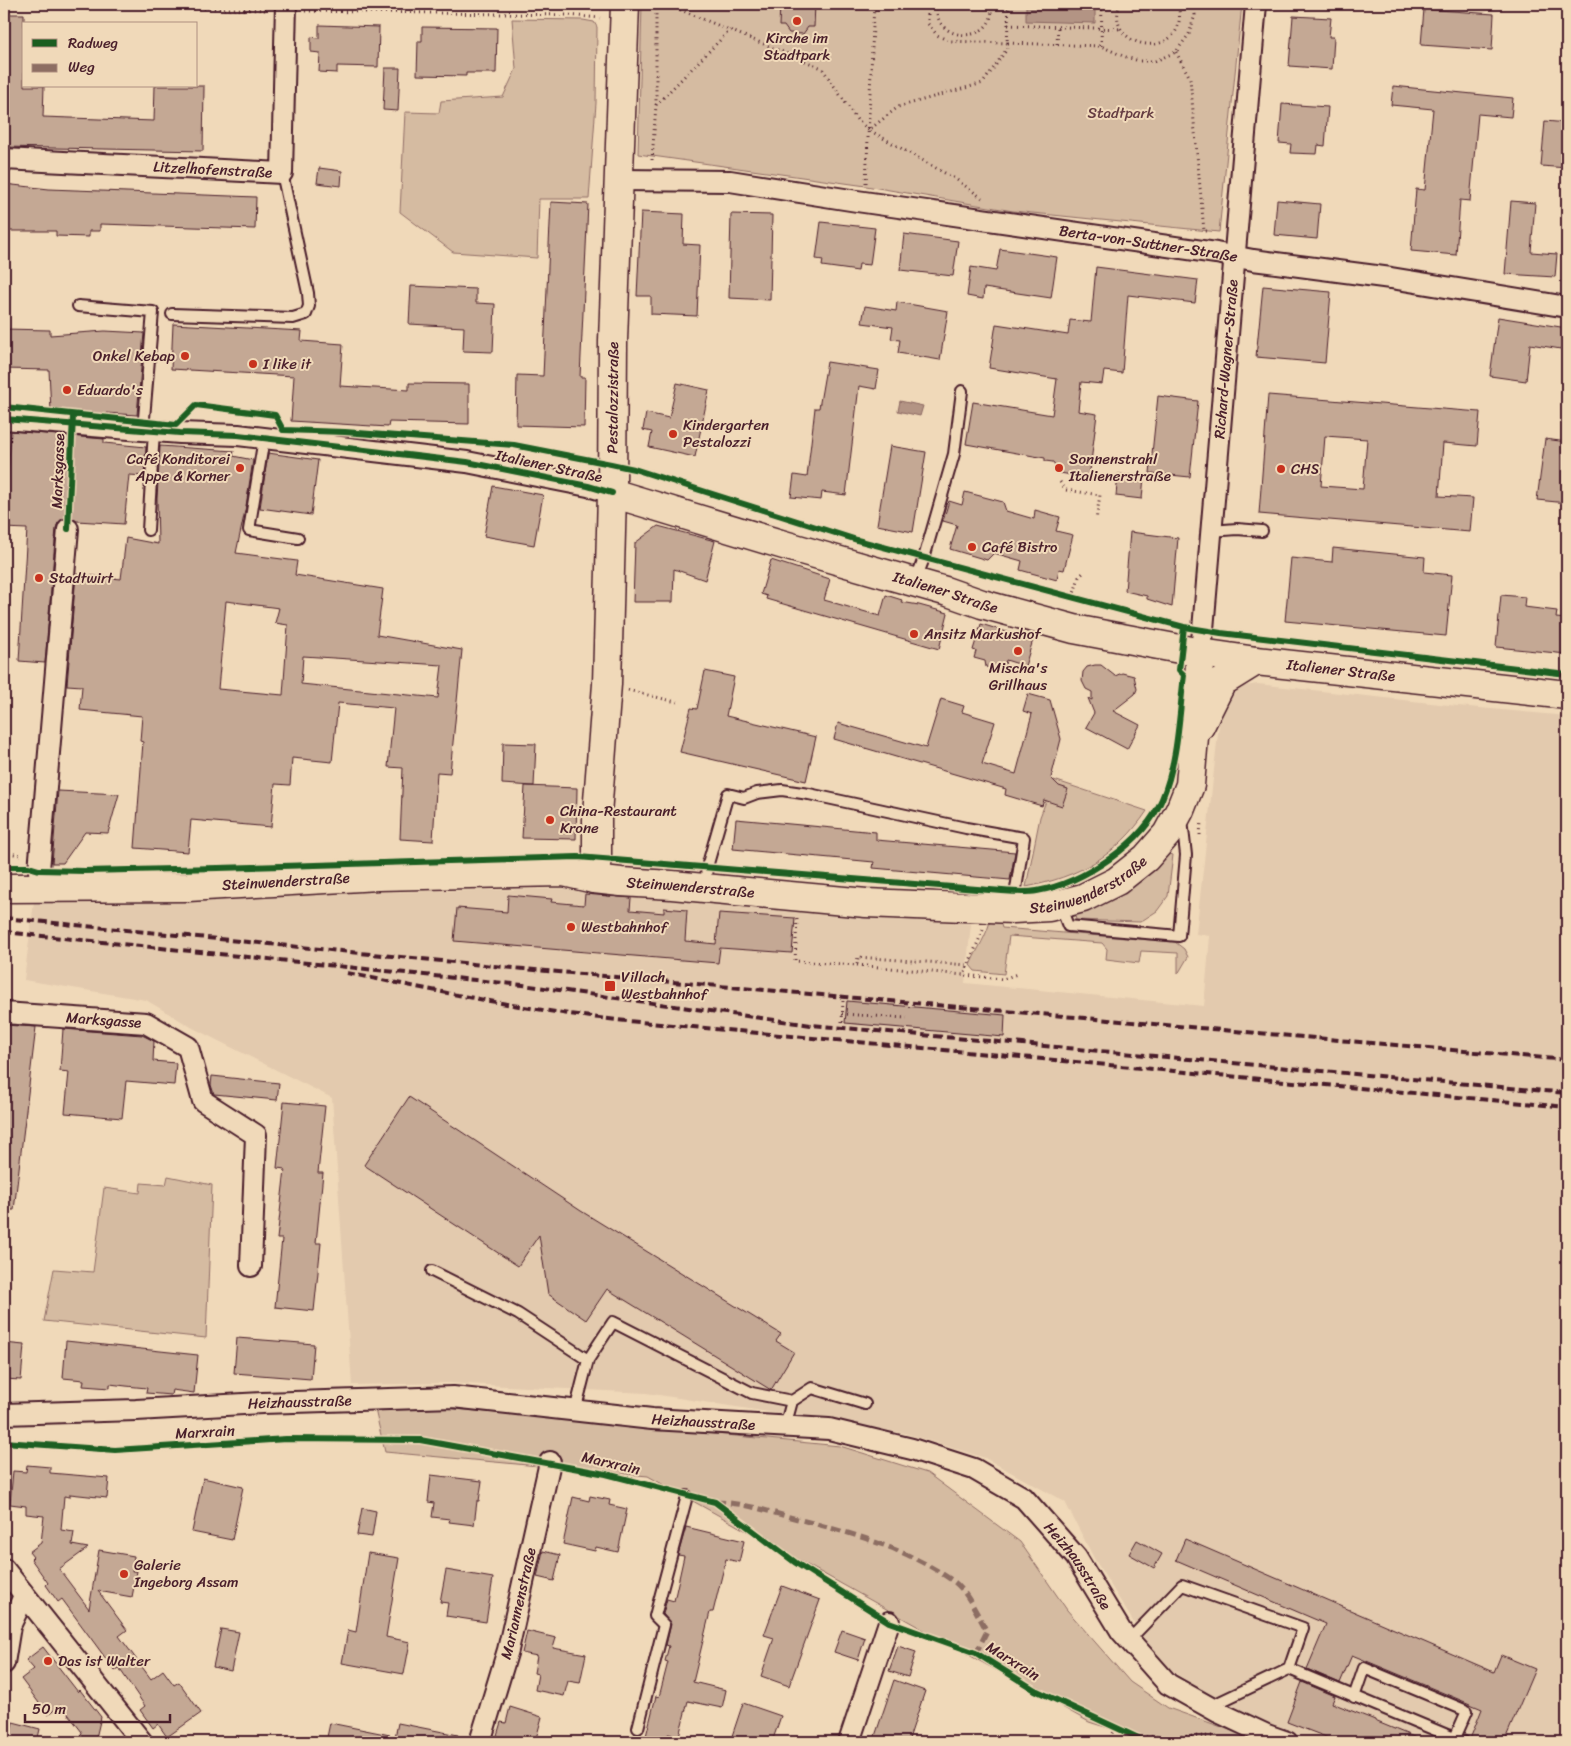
<svg xmlns="http://www.w3.org/2000/svg" width="1571" height="1746" font-family="Sriracha,sans-serif">
	<rect width="100%" height="100%" fill="#f0d9b9"/>
	<filter id="ink" filterUnits="userSpaceOnUse"><feTurbulence type="fractalNoise" baseFrequency=".02" numOctaves="2"/><feDisplacementMap in="SourceGraphic" scale="10" xChannelSelector="R" yChannelSelector="G"/><feConvolveMatrix kernelMatrix="1 2 1 2 8 2 1 2 1" color-interpolation-filters="sRGB"/></filter>
	<g filter="url(#ink)">
		<!-- built -->
		<path fill="#e3caae" d="M1258 684 1458 706 1567 716V1742H1298L1266 1730 1159 1663 1095 1560 1065 1502 985 1458 904 1433 646 1393 446 1383 352 1385 332 1098 193 1028 146 1000 24 980 34 902 383 892 591 888 708 897 971 924 965 983 1204 1006 1210 936 1196 934 1221 706 1227 697 1233 691 1244 686Z"/>
		<!-- green -->
		<path fill="#d5bba1" stroke="#906d66" d="M642 4H1242L1219 232 1013 211 866 186 638 154Z
			M512 19 583 20 594 22 597 27 596 103 589 199H539L537 258 453 252 400 212 405 112 439 113 441 101 503 97 516 69Z
			M1054 780 1147 811C1117 856 1078 877 1026 887L1040 817Z
			M1167 853 1173 855 1168 896 1157 911 1140 922 1076 920 1075 915 1078 909Z
			M991 917 999 918 1002 928 1175 942 1184 949 1188 957 1178 974V953L1141 951 1139 963 1106 959 1107 949 1102 943 1009 936 1004 974 975 971 970 965C977 949 988 934 991 917Z
			M168 1176 212 1185 206 1338 44 1321 54 1269 93 1272 104 1188 140 1193 141 1183 166 1185Z
			M373 1401 840 1446 927 1473 1020 1542 1067 1610 1130 1682 1168 1708 1264 1742H1153L1089 1722 648 1476 385 1452Z"/>
		<!-- water -->
		<path fill="#b39484" stroke="#896560" d="M1026 4H1095V23L1026 21Z
			M900 401 923 406 920 416 898 411Z"/>
		<!-- building -->
		<path fill="#c4a894" stroke="#4a1f2b" fill-rule="evenodd" d="M780 4H815L814 27H808L803 34 789 33 784 26H779Z
			M1424 9 1494 14 1492 50 1421 45Z
			M4 14H24V86H44L43 117 154 121 155 86H204L203 151 4 147Z
			M1293 16 1331 18 1329 37H1334L1332 69 1289 66Z
			M319 25 379 27 378 67 337 66V73L319 72 320 53 311 52V37L319 38Z
			M422 27 497 28 496 73H466V76L417 75 418 41H422Z
			M385 68H400L398 111 383 110Z
			M1393 86 1513 98 1511 117 1478 114 1470 201 1460 200 1456 255 1411 251 1416 189 1425 190 1433 109 1391 105Z
			M1282 104 1328 107 1325 146 1318 145 1317 154 1290 153 1291 144 1279 143Z
			M1545 121 1567 123V168L1541 166Z
			M319 168 342 171 341 186 317 183Z
			M4 184 49 189 256 197 255 229 100 224V231H89V237L56 236V231H8V223H4Z
			M1277 200 1320 204 1317 239 1274 235Z
			M1511 201 1535 203 1531 252 1557 254 1555 277 1505 274Z
			M551 202 588 204 580 377H585L584 427 516 425 517 375 543 376Z
			M641 212 684 214 683 244 700 245 697 316 651 314V296H637Z
			M731 214 772 215 770 300 729 298Z
			M821 222 875 228 870 265 859 264 858 271 822 266 823 260 816 259Z
			M904 234 958 241 953 276 900 270Z
			M1000 249 1057 257 1051 298 984 288 983 299 967 296 971 267 996 271Z
			M1096 267 1198 280 1195 303 1128 295 1122 373 1104 371 1102 384 1081 382 1078 411 1097 414 1089 478 1060 473 1053 462 1045 461V458L966 444 973 402 1052 415 1057 379 989 368 996 324 1068 335 1070 320 1091 322Z
			M411 286 476 289V303L495 304 493 352 463 351 464 327 409 324Z
			M1263 286 1331 292 1325 363 1256 357Z
			M897 302 948 311 940 360 898 353 900 340 891 339 893 327 862 323 865 306 896 311Z
			M1498 317 1567 328V350L1530 344 1526 381 1490 376Z
			M173 324 302 331 301 341 343 344 340 386 409 390V383L469 384V424L389 422 388 427 291 421 294 376 171 369Z
			M4 329 50 330V335L105 331 144 333 137 415 106 413V415L51 411 49 370 4 369Z
			M827 362 879 370 876 389 859 386 846 495 822 492 821 500 791 497 794 475 807 477 815 408H819Z
			M677 383 709 390 695 457 649 447 652 432 643 430 646 413 669 418Z
			M1268 395 1480 412 1477 446 1443 443 1439 496 1473 498 1470 532 1259 514ZM1325 436 1367 439 1363 489 1321 486Z
			M1158 396 1198 401 1190 477 1150 473Z
			M11 431 104 439V443L146 447 144 476 129 475 124 524 77 521 69 517 63 519 58 523 56 528 45 663 19 661 27 529 4 528V490L7 491Z
			M1545 439 1567 442V503L1537 500Z
			M160 446 234 451 233 456 253 460 246 506 236 553 297 561 295 575 383 589 377 635 462 650 450 773 437 772 433 841 400 839 403 768 388 767 394 708 338 703 332 762 292 758 290 785 275 784 271 827 191 820 188 852 135 848 143 742 140 741 142 716 80 710 82 686 67 685 76 574 121 579 126 538 158 544 157 499ZM226 601 279 608 275 623 288 625 283 695 218 689ZM303 656 442 665 438 698 301 684Z
			M890 446 926 452 913 532 877 525Z
			M268 453 318 460 311 515 260 508Z
			M1118 474 1144 476 1142 499 1116 496Z
			M493 486 543 495 534 545 484 536Z
			M965 492 1003 502 1006 511 1034 519 1035 510 1060 517 1056 531 1073 535 1064 570 1059 569 1057 580 1020 570 1022 561 994 553 987 560 950 549 957 525 943 521 949 501 962 505Z
			M658 526 715 541 705 580 674 569 673 602H633L635 543Z
			M1130 532 1178 538 1172 607 1147 599V596L1125 591Z
			M1333 548 1425 557 1424 572 1452 575 1446 636 1285 621 1291 558 1332 562Z
			M771 560 830 579 824 600 880 616 886 595 902 600 901 602 919 605 948 613 939 649 766 599 767 596 761 594Z
			M1501 595 1525 597 1524 607 1557 611 1556 618 1567 619V654L1496 647Z
			M981 624 1033 640 1025 666 1006 660 1003 672 986 667 985 661 974 658 976 651 973 650Z
			M1095 665H1101L1115 676 1122 673 1134 676 1137 689 1135 694 1113 711 1140 725 1127 749 1086 727 1094 713 1088 698 1092 700V692L1086 689 1082 681 1083 672 1087 667Z
			M705 671 734 677 726 716 816 737 806 781 680 752 691 708 697 709Z
			M1028 694 1050 700 1061 739 1051 778 1059 786 1068 789 1062 806 1044 800 1042 806 1005 795 1006 789 834 739 838 723 926 748 941 699 964 706 962 712 995 722 982 764 1016 774 1032 714 1023 711Z
			M503 743 536 744 534 786 502 784Z
			M525 786 577 788 576 839 522 838Z
			M58 791 119 794 108 833 85 832 63 863H52Z
			M736 819 876 832V840L1015 852 1010 880 873 868 874 862 733 849Z
			M585 894 631 898 630 910 664 913V908L687 910 685 941 716 944 719 913 795 918 792 953 720 948 718 963 454 941 457 908 507 912 508 895 552 899 551 902 584 905Z
			M847 1001 1005 1015 1004 1037 845 1023Z
			M4 1025 36 1027 14 1210H4Z
			M63 1029 142 1035 154 1041 153 1061 176 1063 174 1085 126 1081 122 1118 65 1113 69 1072 60 1071Z
			M212 1076 279 1083 277 1100 214 1094 211 1085Z
			M409 1097 581 1211 781 1334 776 1341 794 1352 771 1390 607 1289 586 1320 548 1294 539 1235 518 1266 364 1165Z
			M284 1102 325 1106 318 1173H323L316 1243H321L314 1311 275 1307 282 1239H277L285 1169 277 1168Z
			M237 1338 314 1344 311 1379 234 1373Z
			M66 1341 198 1355 194 1393 172 1390 171 1395 146 1393 147 1388 126 1386 110 1384V1388L83 1386 84 1380 63 1378Z
			M4 1343 24 1345 21 1380 4 1379Z
			M27 1465 50 1467V1473L109 1478 107 1498 70 1494V1497L64 1496 61 1530 74 1532 72 1545 88 1548 59 1569 89 1609 99 1550 134 1556 132 1571H137L132 1597 98 1591 127 1630 119 1636 151 1679 163 1670 174 1685 179 1682 201 1713 167 1737 158 1724 153 1728 140 1710 145 1706 119 1668 115 1671 62 1599 58 1602 46 1585 48 1583 31 1559 33 1557 29 1552 41 1543 44 1516 26 1514V1506L10 1504 13 1471 26 1472Z
			M431 1475 482 1481 479 1501H477L474 1525 449 1522 450 1519 432 1517 434 1503 428 1502Z
			M203 1478 243 1487 232 1540 192 1532Z
			M590 1496 610 1500 609 1505 627 1509 618 1552 596 1547 595 1551 563 1544 573 1497 589 1501Z
			M362 1508 376 1511 372 1537 357 1535Z
			M686 1527 744 1541 739 1562 726 1559 713 1612H710L693 1682 726 1690 722 1708 688 1701 679 1736 668 1734 666 1742 646 1736 656 1696 659 1697 668 1662 665 1661 669 1646 666 1645 671 1624 663 1614 667 1599 674 1601 684 1556 678 1555Z
			M1185 1539 1494 1672 1501 1655 1535 1669 1504 1742H1471L1470 1739 1482 1709 1352 1655 1340 1683 1307 1669 1326 1624 1176 1560Z
			M1137 1540 1162 1554 1154 1568 1129 1554Z
			M543 1551 560 1555 554 1581 537 1577Z
			M368 1553 399 1558 386 1637 410 1642 404 1674 342 1663 348 1630 356 1632Z
			M446 1570 493 1578 486 1622 446 1616 448 1603 440 1602Z
			M782 1586 820 1600 789 1686 761 1676 774 1638 764 1635Z
			M221 1629 239 1632 231 1671 213 1667Z
			M842 1630 865 1638 858 1660 834 1652Z
			M527 1631 556 1638 553 1648 586 1654 580 1683 568 1681 564 1696 535 1690 538 1674 534 1673 537 1656 522 1653Z
			M898 1646 916 1652 908 1677 889 1671Z
			M43 1647 78 1692 80 1690 101 1717 95 1742H79L82 1732 61 1705 48 1715 21 1679 34 1669 26 1660Z
			M894 1680 925 1691 908 1742H873Z
			M1302 1682 1335 1696 1332 1703 1375 1720V1721L1426 1742H1339L1287 1722Z
			M743 1703 781 1716 772 1742H730Z
			M510 1707 542 1717 535 1742H495L501 1722 506 1723Z
			M13 1722 40 1729 37 1742H8Z
			M330 1723 390 1735 389 1742H326Z
			M398 1723 458 1735V1742H394Z"/>
		<g fill="none" stroke-linecap="round" stroke-linejoin="round">
			<defs>
				<path id="lane" d="M78 306 153 312 143 430
					M172 314 293 318 306 314 309 306 308 293 282 173
					M264 438 249 530 298 538
					M148 530 154 431
					M1211 531 1237 529 1262 531
					M915 582 924 558 954 454 962 391
					M705 886 707 867 728 794 744 798 757 793 782 790 809 794 966 828 1024 838 1013 908
					M1060 905 1068 926 1179 936 1186 855 1182 820
					M432 1271 518 1314 588 1360
					M792 1401 812 1388 865 1404
					M575 1411 588 1360 613 1322 752 1393 792 1401 785 1427
					M1129 1640 1182 1585 1303 1628 1289 1669 1209 1707
					M1289 1669 1464 1742
					M1354 1697 1364 1668 1467 1711 1455 1738
					M638 1728 664 1625 655 1616 687 1496"/>
				<g id="street">
					<path id="s1" d="M4 159 282 173 286 4"/>
					<path id="s2" d="M618 180 730 181 857 201 1216 253 1253 260 1391 278 1567 307"/>
					<path d="M4 419 180 433 238 435 467 462 588 486 612 493"/>
					<path id="s3" d="M1201 653 1256 4"/>
					<path d="M40 887 39 870 68 529"/>
					<path id="s4" d="M4 1013 146 1023 188 1047 203 1101 256 1135 251 1266"/>
					<path id="s5" d="M4 1414 136 1410 262 1403 453 1397 652 1419 829 1429 912 1449 974 1469 1024 1498 1076 1557 1121 1631 1168 1684 1218 1712 1267 1735 1287 1742"/>
					<path d="M4 1569 142 1742"/>
					<path d="M4 1663 10 1626 24 1596"/>
					<path id="s6" d="M480 1742 508 1650 550 1462"/>
					<path d="M849 1742 889 1622"/>
				</g>
				<g id="secondary">
					<path id="s7" d="M612 493 784 545 945 591 982 604 1074 629 1201 653 1256 661 1567 695"/>
					<path d="M1200 726 1222 682 1256 661"/>
					<path id="s8" d="M594 879 597 858V814L607 684 612 493 613 341 625 4"/>
					<path id="s9" d="M4 888 188 887 378 876 564 872 594 879 621 882 672 885 866 903 1013 909 1049 907 1083 898 1117 881 1146 858 1167 834 1180 810 1190 785 1201 653"/>
				</g>
			</defs>
			<!-- lane casing -->
			<use href="#lane" stroke="#4a1f2b" stroke-width="14"/>
			<!-- street casing -->
			<use href="#street" stroke="#4a1f2b" stroke-width="24"/>
			<!-- secondary casing -->
			<use href="#secondary" stroke="#4a1f2b" stroke-width="31"/>
			<!-- path -->
			<path stroke="#4a1f2b" stroke-width="3" stroke-dasharray="1 4" stroke-linecap="butt" d="M44 4 268 10
				M666 4 822 68 857 120 869 130
				M883 4 937 7
				M928 4V24L937 35 949 41 1007 43V49L983 83 898 107 869 130 957 180 982 198
				M937 4C931 45 999 45 991 4
				M1009 4 1007 43 1101 46 1123 56 1139 61H1155L1176 52 1189 34 1195 15 1193 4
				M1120 4C1102 52 1192 63 1178 4
				M992 6 1008 7
				M305 11 567 15 600 18
				M1008 25 1122 29
				M1057 44 1058 27
				M1101 46 1102 4
				M1176 52 1190 78 1204 231H1207
				M656 105 730 30
				M652 160 656 105V4
				M866 183 874 4
				M4 454 6 437
				M1060 482 1066 490 1100 495 1096 520
				M1073 597 1079 577 1084 572
				M628 690 680 703
				M1200 835 1201 822
				M4 865 6 853 22 855
				M797 919 795 961 857 965 858 957 968 965
				M983 930 964 975 1003 979 1017 974
				M857 965 964 975
				M842 1014 907 1018
				M842 1022 843 1001
				M4 1544 9 1551
				M1136 1737 1221 1736
				M1108 1742 1116 1728"/>
			<!-- lane -->
			<use href="#lane" stroke="#f0d9b9" stroke-width="10"/>
			<!-- street -->
			<use href="#street" stroke="#f0d9b9" stroke-width="20"/>
			<!-- secondary -->
			<use href="#secondary" stroke="#f0d9b9" stroke-width="28"/>
			<!-- rail -->
			<path stroke="#4a1f2b" stroke-width="4" stroke-dasharray="8 4" stroke-linecap="butt" d="M4 918 524 969 1567 1060
				M4 932 523 985 811 1025 1567 1093
				M347 973C437 991 526 1010 617 1020L1567 1107"/>
			<!-- quiet -->
			<path stroke="#8d6e63" stroke-width="5" stroke-dasharray="10 5" stroke-linecap="butt" d="M715 1502C740 1502 763 1510 786 1516 843 1531 904 1546 953 1581 966 1589 979 1618 987 1631L976 1653"/>
			<defs>
				<path id="cycleway" d="M4 407 176 425 196 405 275 415 283 430 345 432 514 445 611 464 634 469 857 540 1184 627 1221 633 1567 674
					M4 419 180 433 238 435 467 462 588 486 612 493
					M68 529 73 416
					M4 867H29L39 870 85 871 218 868 578 857 1002 891C1014 892 1026 893 1037 891 1083 883 1144 843 1162 799 1178 761 1179 716 1184 675L1179 670 1184 627
					M4 1442 115 1450 286 1439 420 1440 606 1474 715 1502 796 1563 889 1622 976 1653 1035 1690 1147 1742"/>
			</defs>
			<!-- cycleway casing -->
			<use href="#cycleway" stroke="#f0d9b9" stroke-width="9"/>
			<!-- cycleway -->
			<use href="#cycleway" stroke="#1b5e20" stroke-width="6"/>
		</g>
	</g>
	<!-- markers -->
	<g fill="#c8321e" stroke="#f0d9b9" stroke-width="2">
		<circle cx="797" cy="21" r="5"/>
		<circle cx="185" cy="356" r="5"/>
		<circle cx="253" cy="364" r="5"/>
		<circle cx="67" cy="390" r="5"/>
		<circle cx="673" cy="434" r="5"/>
		<circle cx="240" cy="468" r="5"/>
		<circle cx="1059" cy="468" r="5"/>
		<circle cx="1281" cy="469" r="5"/>
		<circle cx="972" cy="547" r="5"/>
		<circle cx="39" cy="578" r="5"/>
		<circle cx="914" cy="634" r="5"/>
		<circle cx="1018" cy="651" r="5"/>
		<circle cx="550" cy="820" r="5"/>
		<circle cx="571" cy="927" r="5"/>
		<rect x="604" y="980" width="12" height="12" rx="2.5"/>
		<circle cx="124" cy="1574" r="5"/>
		<circle cx="48" cy="1661" r="5"/>
	</g>
	<g text-anchor="middle" stroke-width="4" stroke-linejoin="round" paint-order="stroke">
		<!-- poi labels -->
		<g font-size="15" fill="#4a1f2b" stroke="#f0d9b9" text-anchor="start">
			<text x="797" y="43" text-anchor="middle">Kirche im<tspan x="797" dy="17">Stadtpark</tspan></text>
			<text x="175" y="361" text-anchor="end">Onkel Kebap</text>
			<text x="263" y="369">I like it</text>
			<text x="77" y="395">Eduardo's</text>
			<text x="683" y="430">Kindergarten<tspan x="683" dy="17">Pestalozzi</tspan></text>
			<text x="230" y="464" text-anchor="end">Café Konditorei<tspan x="230" dy="17">Appe &amp; Korner</tspan></text>
			<text x="1069" y="464">Sonnenstrahl<tspan x="1069" dy="17">Italienerstraße</tspan></text>
			<text x="1291" y="474">CHS</text>
			<text x="982" y="552">Café Bistro</text>
			<text x="49" y="583">Stadtwirt</text>
			<text x="924" y="639">Ansitz Markushof</text>
			<text x="1018" y="673" text-anchor="middle">Mischa's<tspan x="1018" dy="17">Grillhaus</tspan></text>
			<text x="560" y="816">China-Restaurant<tspan x="560" dy="17">Krone</tspan></text>
			<text x="581" y="932">Westbahnhof</text>
			<text x="621" y="982">Villach<tspan x="621" dy="17">Westbahnhof</tspan></text>
			<text x="134" y="1570">Galerie<tspan x="134" dy="17">Ingeborg Assam</tspan></text>
			<text x="58" y="1666">Das ist Walter</text>
		</g>
		<!-- park labels -->
		<g font-size="15" fill="#663e43" stroke="#f0d9b9">
			<text x="1121" y="118">Stadtpark</text>
		</g>
		<!-- street labels -->
		<g font-size="15" fill="#4a1f2b" stroke="#f0d9b9">
			<text dy="5" stroke="none"><textPath href="#s1" startOffset="209">Litzelhofenstraße</textPath></text>
			<text dy="5" stroke="none"><textPath href="#s2" startOffset="535">Berta-von-Suttner-Straße</textPath></text>
			<text dy="5" stroke="none"><textPath href="#s3" startOffset="295">Richard-Wagner-Straße</textPath></text>
			<text dy="5" stroke="none"><textPath href="#s8" startOffset="482">Pestalozzistraße</textPath></text>
			<text transform="translate(549 466) rotate(12)" y="5">Italiener Straße</text>
			<text transform="translate(58 471) rotate(-88)" y="5">Marksgasse</text>
			<text dy="5" stroke="none"><textPath href="#s7" startOffset="348">Italiener Straße</textPath></text>
			<text dy="5" stroke="none"><textPath href="#s7" startOffset="752">Italiener Straße</textPath></text>
			<text dy="5" stroke="none"><textPath href="#s9" startOffset="282">Steinwenderstraße</textPath></text>
			<text dy="5" stroke="none"><textPath href="#s9" startOffset="1092">Steinwenderstraße</textPath></text>
			<text dy="5" stroke="none"><textPath href="#s9" startOffset="688">Steinwenderstraße</textPath></text>
			<text dy="5" stroke="none"><textPath href="#s4" startOffset="100">Marksgasse</textPath></text>
			<text dy="5" stroke="none"><textPath href="#s5" startOffset="296">Heizhausstraße</textPath></text>
			<text dy="5" stroke="none"><textPath href="#s5" startOffset="701">Heizhausstraße</textPath></text>
			<text transform="translate(205 1432) rotate(-3)" y="5">Marxrain</text>
			<text transform="translate(611 1463) rotate(13)" y="5">Marxrain</text>
			<text dy="5" stroke="none"><textPath href="#s5" startOffset="1122">Heizhausstraße</textPath></text>
			<text dy="5" stroke="none"><textPath href="#s6" startOffset="144">Mariannenstraße</textPath></text>
			<text transform="translate(1013 1661) rotate(32)" y="5">Marxrain</text>
		</g>
	</g>
	<!-- margin -->
	<rect width="1571" height="1746" fill="none" stroke="#f0d9b9" stroke-width="20"/>
	<rect x="10" y="10" width="1551" height="1726" fill="none" stroke="#4a1f2b" stroke-width="2" filter="url(#ink)"/>
	<!-- legend -->
	<rect x="22" y="22" width="175" height="65" fill="#f0d9b9" stroke="#ae8f80"/>
	<rect x="32" y="39" width="25" height="8" fill="#1b5e20" stroke="#ae8f80"/>
	<text x="68" y="48" font-size="15" fill="#4a1f2b">Radweg</text>
	<rect x="32" y="64" width="25" height="8" fill="#8d6e63" stroke="#ae8f80"/>
	<text x="68" y="72" font-size="15" fill="#4a1f2b">Weg</text>
	<!-- scale -->
	<path d="M25 1714v8h145v-8" fill="none" stroke="#4a1f2b" stroke-width="2.5"/>
	<text x="32" y="1714" font-size="15" fill="#4a1f2b" stroke="#f0d9b9" stroke-width="4" paint-order="stroke">50 m</text>
</svg>
